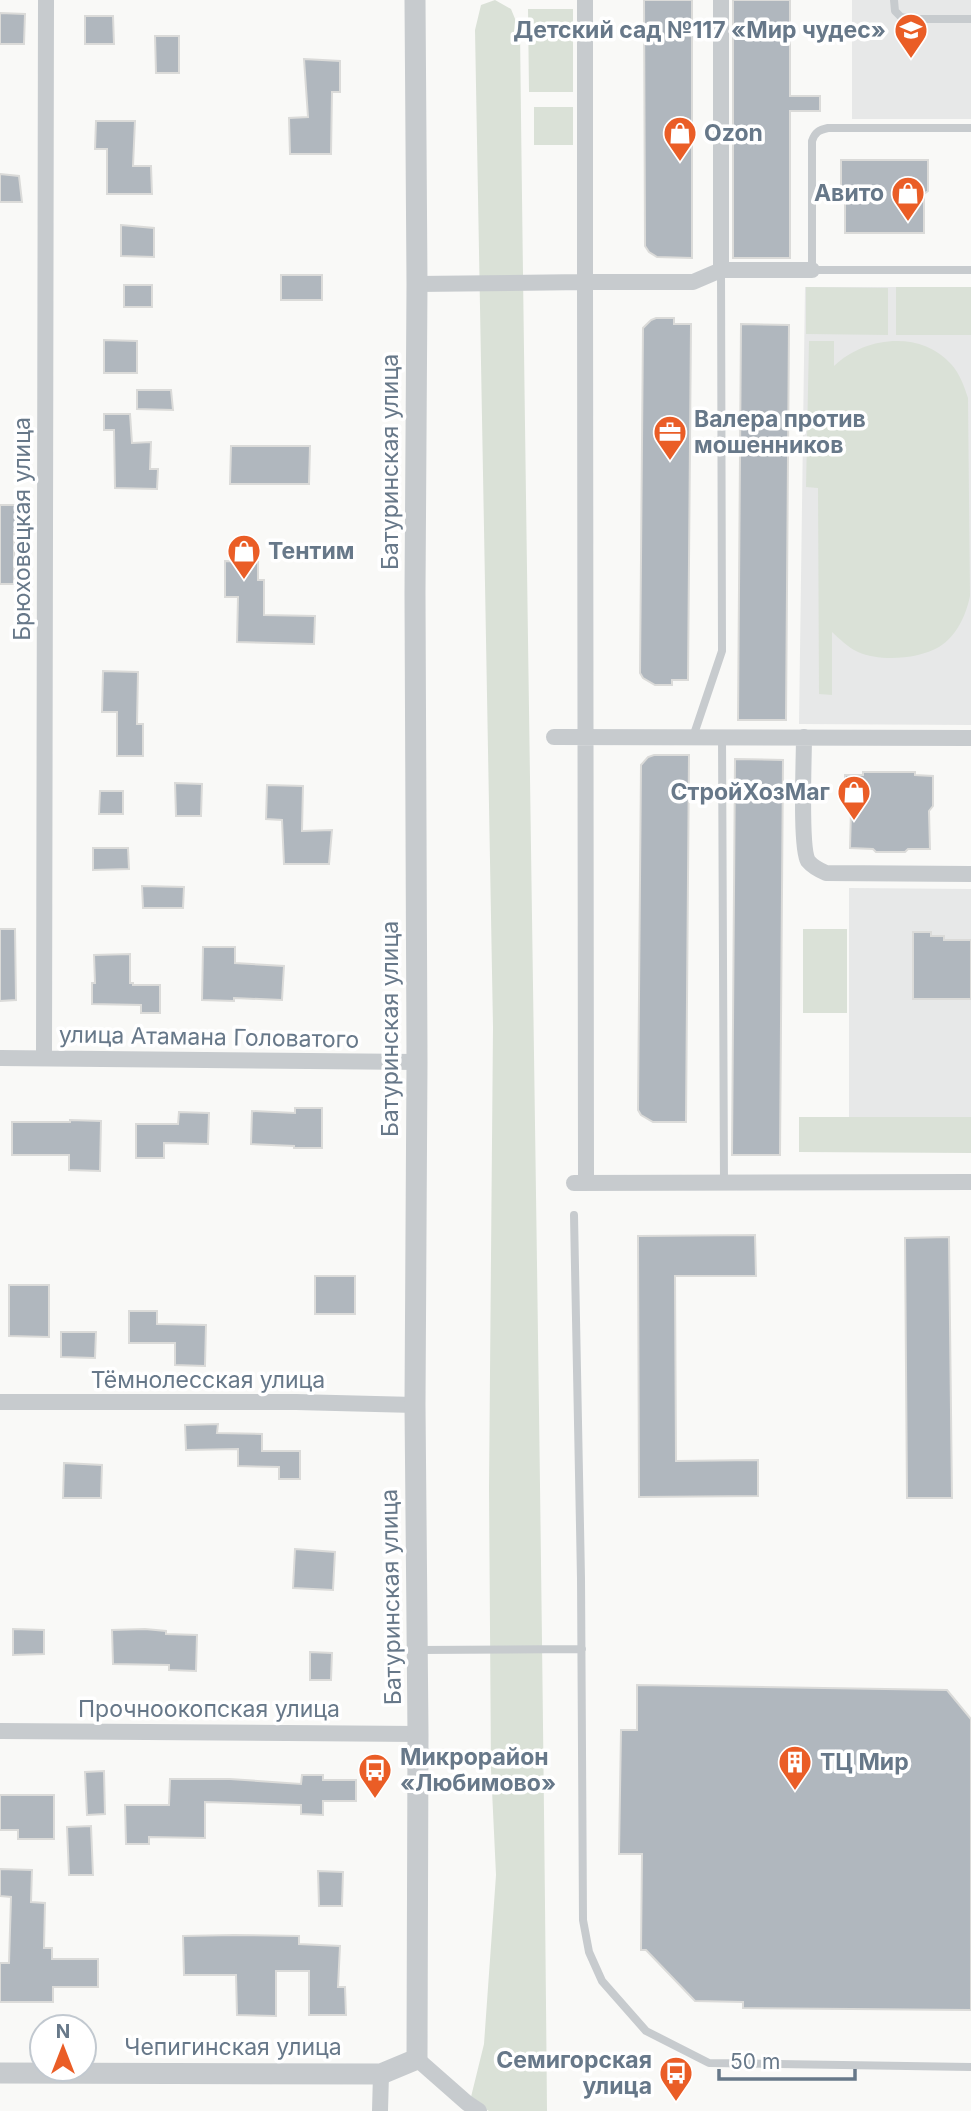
<svg xmlns="http://www.w3.org/2000/svg" width="971" height="2111" font-family="Inter,sans-serif">
	<rect width="100%" height="100%" fill="#f9f9f7"/>
	<!-- built -->
	<path fill="#e7e8e8" d="M852 0H971V119H852Z
		M805 287H971V725L799 724Z
		M849 888 971 889V1118L849 1117Z"/>
	<!-- green -->
	<path fill="#dae1d7" d="M495 0 511 9 520 31C528 724 541 1418 547 2111H489L470 2101 484 2044 496 1875 491 1769 489 1488 493 1027 475 30 481 5Z
		M528 9H573V92H529Z
		M534 107H573V145H534Z
		M806 287 888 288V335L806 334Z
		M896 287H971V335H896Z
		M809 341H834V366C865 336 921 330 951 364 960 374 964 386 968 398L970 596C966 615 957 636 939 647 918 659 881 662 858 652 847 647 840 639 832 632V695L819 694 818 488 806 487Z
		M803 929H847V1013H803Z
		M799 1117H971V1153L799 1152Z"/>
	<!-- building -->
	<path fill="#b0b7be" stroke="#dbdbd9" stroke-width="2" d="M644 0H692V258L657 257 649 252 645 246Z
		M733 0H790V96H820V111H790V258H733Z
		M0 13 25 14 24 44H0Z
		M85 16H113L114 44H85Z
		M155 36H179V73H156Z
		M304 59 340 61V92H332L331 154H290L289 118 308 117Z
		M96 121H135L133 166H151L152 194H107V149H95Z
		M841 160H928V191L924 194V233H845V194L841 191Z
		M0 174 19 176 22 202H0Z
		M121 225 154 228V257L121 256Z
		M281 275H322V300H281Z
		M124 285H152V307H124Z
		M656 318H674V324H691L688 680H672V685H655L643 678 640 673 643 328 651 320Z
		M741 324 789 325 786 720H738Z
		M104 340 137 341V373H104Z
		M137 390H171L173 410 137 409Z
		M104 414H130L132 443 151 442 150 469H158L157 489 115 488 114 430H104Z
		M231 446H310L309 484H230Z
		M0 505H17V533H14V584H0Z
		M225 561 258 562V580H264V615L315 616 314 644 237 642 238 597H225Z
		M103 671 138 672 137 724H143V756H117V712H102Z
		M654 755H689L686 1122H653L641 1115 638 1110 641 765 648 757Z
		M735 759 783 760 780 1155H732Z
		M863 772H915V775L933 776V806L929 811 930 849H908L905 852H876L873 849 850 848 851 810 845 804V775H863Z
		M175 783 202 784 201 816H176Z
		M267 785 303 786 302 831 332 830 329 864H284L282 820 266 819Z
		M100 791H123V814H99Z
		M93 848H128L129 869 93 870Z
		M142 886 184 887 183 908H143Z
		M0 929H15L16 1000 0 1001Z
		M913 932H931V936H944V940H971V999H913Z
		M203 947H235V963L284 966 282 1000 234 998V1001L202 1000Z
		M130 954V983H133V985H160V1013H141V1005L92 1004V983H95L94 955Z
		M295 1108H322V1148H294V1146L251 1144 252 1111 295 1113Z
		M179 1112 209 1113 208 1144 164 1143V1158H136V1124H178Z
		M70 1120 101 1121 100 1171 69 1170V1155H12V1122H70Z
		M755 1235 756 1276H675L676 1461 758 1460V1496L639 1497 638 1236Z
		M949 1237 952 1498H907L905 1238Z
		M315 1276H355V1314H315Z
		M9 1285H49V1337L9 1336Z
		M129 1311H157V1324L206 1325 205 1366 175 1365V1343H129Z
		M61 1332H96L95 1358 61 1357Z
		M218 1424 217 1433 262 1434V1451H300V1479H279V1467L238 1466V1449L186 1450 185 1425Z
		M64 1463 102 1465 101 1498H63Z
		M295 1549 335 1552 333 1590 293 1588Z
		M13 1629 44 1630V1654L13 1655Z
		M145 1629 166 1631V1634L197 1635 196 1671 169 1670V1665L113 1664 112 1630Z
		M310 1652 332 1653 331 1680H310Z
		M637 1685 947 1690 971 1719V2010L743 2008V2002L695 2001 646 1950H641L642 1854H619L621 1730H637Z
		M104 1771 105 1814 87 1815 85 1772Z
		M302 1775H323V1780H356V1801H323V1815L301 1814V1805L205 1802V1838L149 1837V1844H126L125 1805H169L170 1779H230L301 1784Z
		M0 1795H54V1839H18V1830H0Z
		M91 1826 93 1875H69L67 1827Z
		M0 1869 32 1870 31 1902 45 1903 44 1948H52V1959H98V1987H53V2002H0V1963H9L11 1897 0 1896Z
		M318 1871 343 1872 342 1906H319Z
		M234 1935 299 1936V1944L340 1946 338 1987H345L346 2015H309V1971H276V2016L237 2015 236 1975H184L183 1936Z"/>
	<g fill="none" stroke-linecap="round" stroke-linejoin="round">
		<!-- service -->
		<path stroke="#c7cbce" stroke-width="8" d="M894 0 895 11 901 17 910 19H971
			M971 128H828C819 130 815 132 812 141V270H971
			M693 737 722 651 721 270
			M722 737 724 1183
			M574 1215 581 1578 583 1920 589 1952 602 1981 646 2031 709 2063 971 2067
			M420 1650 582 1649"/>
		<!-- minor -->
		<path stroke="#c7cbce" stroke-width="16" d="M585 0V282H693L721 270H812
			M721 0V270
			M417 284 585 282 586 1183
			M554 737 971 738
			M804 737C804 759 800 847 808 861 813 867 819 870 826 873L971 874
			M0 1058 417 1062
			M44 1058 46 0
			M574 1183 971 1182
			M0 1402H296L415 1405
			M0 1731 418 1734
			M417 2059 467 2103 479 2111
			M380 2111 381 2074"/>
		<!-- tertiary -->
		<path stroke="#c7cbce" stroke-width="21" d="M0 2073 381 2074 417 2059 418 1734 415 1405 417 1062 415 593 417 284 415 0"/>
	</g>
	<!-- icons -->
	<defs>
		<symbol id="school-pin" viewBox="-11 -11 22 30"><path d="M0 17L-7.5 6A9.5 9.5 0 1 1 7.5 6Z" fill="#ea5d26" stroke="#fff"/><path d="M0-5L7-2L0 1L-7-2ZM-4 1L0 2.5L4 1V4Q0 6-4 4Z" fill="#fff"/></symbol>
		<symbol id="shop-pin" viewBox="-11 -11 22 30"><path d="M0 17L-7.5 6A9.5 9.5 0 1 1 7.5 6Z" fill="#ea5d26" stroke="#fff"/><path d="M-5-2.5h2.3a2.7 3.5 0 0 1 5.4 0H5L5.5 6h-11ZM-1.5-2.5h3a1.5 2.3 0 0 0-3 0Z" fill="#fff"/></symbol>
		<symbol id="office-pin" viewBox="-11 -11 22 30"><path d="M0 17L-7.5 6A9.5 9.5 0 1 1 7.5 6Z" fill="#ea5d26" stroke="#fff"/><path d="M-6-3h4V-5.5h4V-3h4V5H-6ZM-1-4.5V-3h2v-1.5ZM-6 0V1H6V0Z" fill="#fff"/></symbol>
		<symbol id="building-pin" viewBox="-11 -11 22 30"><path d="M0 17L-7.5 6A9.5 9.5 0 1 1 7.5 6Z" fill="#ea5d26" stroke="#fff"/><path d="M-4-6H4V6H1V3H-1V6H-4ZM-2.5-4.3h1.7v1.8h-1.7ZM.8-4.3h1.7v1.8H.8ZM-2.5-1h1.7V.8h-1.7ZM.8-1h1.7V.8H.8Z" fill="#fff"/></symbol>
		<symbol id="bus-pin" viewBox="-11 -11 22 30"><path d="M0 17L-7.5 6A9.5 9.5 0 1 1 7.5 6Z" fill="#ea5d26" stroke="#fff"/><path d="M-5-6H5V4H4V6H2V4H-2V6H-4V4H-5ZM-3.5-4V0h7V-4ZM-3.5 1.2v1.5H-2V1.2ZM2 1.2v1.5H3.5V1.2Z" fill="#fff"/></symbol>
	</defs>
	<g fill-rule="evenodd">
		<use href="#school-pin" x="892" y="11" width="38" height="52"/>
		<use href="#shop-pin" x="661" y="114" width="38" height="52"/>
		<use href="#shop-pin" x="889" y="174" width="38" height="52"/>
		<use href="#office-pin" x="651" y="413" width="38" height="52"/>
		<use href="#shop-pin" x="225" y="532" width="38" height="52"/>
		<use href="#shop-pin" x="835" y="773" width="38" height="52"/>
		<use href="#building-pin" x="776" y="1743" width="38" height="52"/>
		<use href="#bus-pin" x="356" y="1751" width="38" height="52"/>
		<use href="#bus-pin" x="657" y="2054" width="38" height="52"/>
	</g>
	<g text-anchor="middle" stroke-width="7" stroke-linejoin="round" paint-order="stroke">
		<!-- poi labels -->
		<g font-size="23" font-weight="bold" fill="#677889" stroke="#fff" text-anchor="start">
			<text x="886" y="38" text-anchor="end">Детский сад №117 «Мир чудес»</text>
			<text x="704" y="141">Ozon</text>
			<text x="884" y="201" text-anchor="end">Авито</text>
			<text x="694" y="427">Валера против<tspan x="694" dy="26">мошенников</tspan></text>
			<text x="268" y="559">Тентим</text>
			<text x="830" y="800" text-anchor="end">СтройХозМаг</text>
			<text x="400" y="1765">Микрорайон<tspan x="400" dy="26">«Любимово»</tspan></text>
			<text x="820" y="1770">ТЦ Мир</text>
			<text x="652" y="2068" text-anchor="end">Семигорская<tspan x="652" dy="26">улица</tspan></text>
		</g>
		<!-- street labels -->
		<g font-size="23" fill="#677889" stroke="#fff">
			<text transform="translate(390 462) rotate(-90)" y="8">Батуринская улица</text>
			<text transform="translate(22 529) rotate(-90)" y="8">Брюховецкая улица</text>
			<text transform="translate(390 1029) rotate(-90)" y="8">Батуринская улица</text>
			<text transform="translate(209 1037) rotate(1)" y="8">улица Атамана Головатого</text>
			<text x="208" y="1388">Тёмнолесская улица</text>
			<text transform="translate(391 1597) rotate(-91)" y="8">Батуринская улица</text>
			<text x="209" y="1717">Прочноокопская улица</text>
			<text x="233" y="2055">Чепигинская улица</text>
		</g>
	</g>
	<!-- north arrow -->
	<g transform="translate(63 2048)"><circle r="33" fill="#ffffff" stroke="#c2c9d0" stroke-width="2"/>
	<path d="M0-5L12 26L0 18L-12 26Z" fill="#ea5d26"/>
	<text y="-10" font-size="19" font-weight="bold" text-anchor="middle" fill="#677889">N</text>
	</g>
	<!-- scale -->
	<path d="M719 2069v10h136v-10" fill="none" stroke="#677889" stroke-width="3.5"/>
	<text x="730" y="2069" font-size="21" fill="#677889" stroke="#ffffff" stroke-width="5" paint-order="stroke">50 m</text>
</svg>
